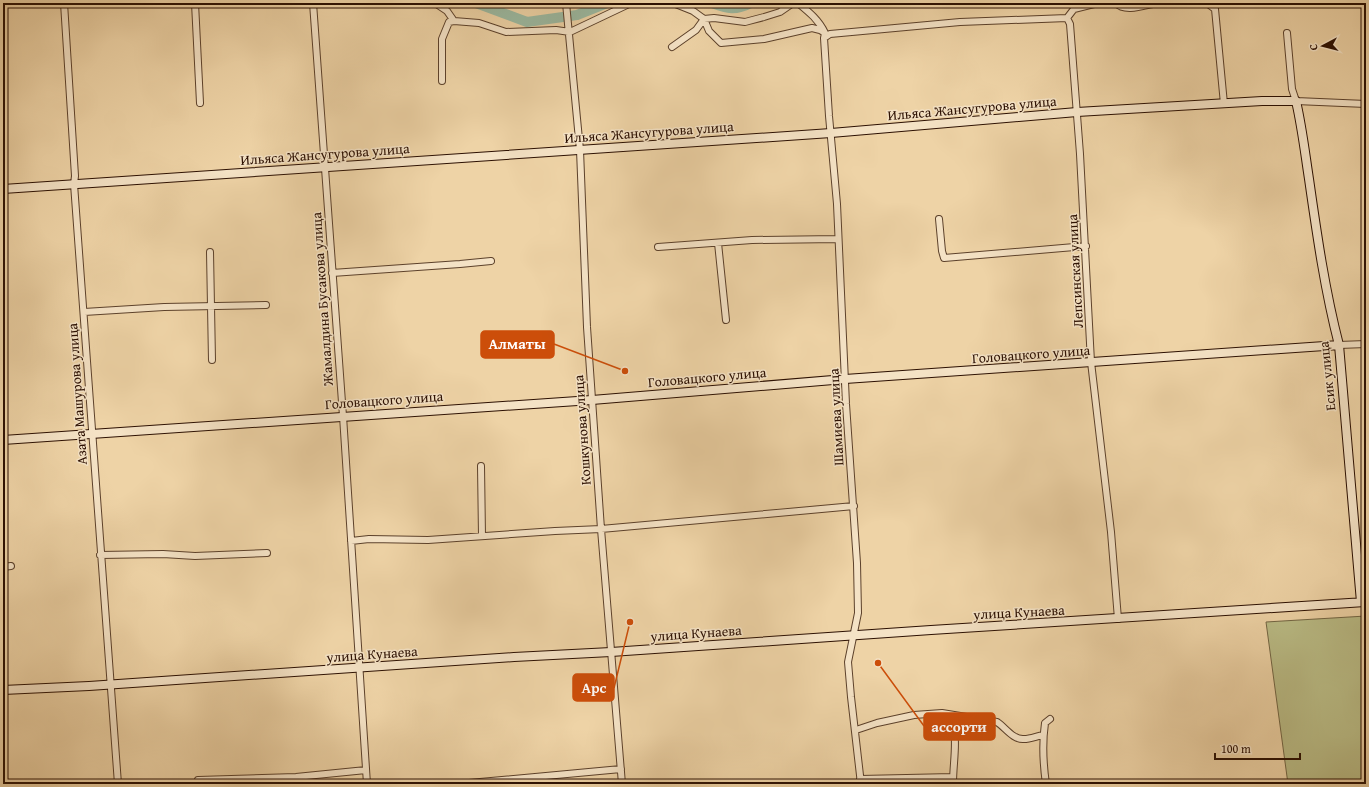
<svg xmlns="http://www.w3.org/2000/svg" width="1369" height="787" font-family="'Gentium Book Plus',serif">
	<rect width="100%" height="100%" fill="#eed3a6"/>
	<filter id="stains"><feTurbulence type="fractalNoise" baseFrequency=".005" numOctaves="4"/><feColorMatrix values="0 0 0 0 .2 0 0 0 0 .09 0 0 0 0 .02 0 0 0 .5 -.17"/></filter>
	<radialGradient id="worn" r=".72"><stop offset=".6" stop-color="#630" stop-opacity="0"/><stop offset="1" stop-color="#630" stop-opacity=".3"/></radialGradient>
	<!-- green -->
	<path fill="#babc86" stroke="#736644" d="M1366 616V784H1288L1266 622Z"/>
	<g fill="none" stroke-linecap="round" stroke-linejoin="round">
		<!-- river -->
		<path stroke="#9bb9a1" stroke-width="10" d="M476 3 527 22 577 15 607 3
			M712 3C728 9 735 11 751 3"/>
		<defs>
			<path id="street" d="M64 3 75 176 74 184 118 784
				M195 3 200 103
				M313 3 343 416 367 784
				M435 3 447 11 454 21
				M566 3 580 150 587 327 601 529 622 784
				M673 3 693 11 704 19 709 31 721 43 764 39 812 28 820 30 825 33 824 38
				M798 3C809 12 819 20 825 33
				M1116 3C1125 13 1145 5 1157 3
				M1207 3 1215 9 1224 104
				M1067 18 1070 24 1080 154 1091 362 1111 532 1118 619
				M1067 18 1074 9 1098 3
				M1287 33 1292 89 1296 101 1366 104
				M672 47 696 30 704 19 714 18 745 22 764 17 780 12 793 3
				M442 81V39L449 22 454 21 479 23 506 32 556 30 570 32 629 4 637 3
				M939 219 942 251 944 258 1086 246
				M718 243 726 320
				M658 247 752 240 838 239
				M210 252 212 360
				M332 273 460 264 491 261
				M84 312 164 307 266 305
				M1339 345 1366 344
				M481 466 482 536
				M351 541 369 539 428 540 555 531 601 529 854 506
				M100 555 163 554 195 556 267 553
				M3 567 11 566
				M950 715C959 739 953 759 953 784
				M856 730 877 723 914 715 942 713 997 722C1005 727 1013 740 1024 739 1030 739 1037 736 1043 735
				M860 779 953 777
				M198 780 296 777 366 770
				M458 784 621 769
				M861 784 851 697 848 662 858 613 857 563 846 404 837 204 829 116 824 38 830 34 960 22 1067 18
				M1046 784C1043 763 1042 744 1045 723L1050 719"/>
			<path id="secondary" d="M3 189 831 133 1077 112 1262 101H1296C1302 127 1305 153 1309 179 1317 235 1325 291 1339 345L1361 602
				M3 440 592 400 845 379 1339 345
				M3 690 89 686 514 657 611 652 931 630 1365 602"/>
		</defs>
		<!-- street casing -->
		<use href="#street" stroke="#5c412b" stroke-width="8"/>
		<!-- secondary casing -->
		<use href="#secondary" stroke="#2c1002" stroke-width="10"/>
		<!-- street -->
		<use href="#street" stroke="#f4e2c5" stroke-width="6"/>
		<!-- secondary -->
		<use href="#secondary" stroke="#f4e2c5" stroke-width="8"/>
	</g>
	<g text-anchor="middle" stroke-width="3" stroke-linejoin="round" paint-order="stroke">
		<!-- street labels -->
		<g font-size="14" fill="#2c1002" stroke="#f4e2c5">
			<text transform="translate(972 108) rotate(-5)" y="5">Ильяса Жансугурова улица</text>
			<text transform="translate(649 132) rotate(-4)" y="5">Ильяса Жансугурова улица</text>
			<text transform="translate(325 154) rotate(-4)" y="5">Ильяса Жансугурова улица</text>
			<text transform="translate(1075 271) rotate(-93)" y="5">Лепсинская улица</text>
			<text transform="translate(322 299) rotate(-94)" y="5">Жамалдина Бусакова улица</text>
			<text transform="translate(1031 354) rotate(-4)" y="5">Головацкого улица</text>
			<text transform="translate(1327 376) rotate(-96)" y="5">Есик улица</text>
			<text transform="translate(707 377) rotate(-5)" y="5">Головацкого улица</text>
			<text transform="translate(77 394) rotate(-94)" y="5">Азата Машурова улица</text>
			<text transform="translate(384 400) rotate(-4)" y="5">Головацкого улица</text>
			<text transform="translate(836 417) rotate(-93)" y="5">Шамиева улица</text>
			<text transform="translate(582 430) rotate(-94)" y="5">Кошкунова улица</text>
			<text transform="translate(1019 612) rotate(-3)" y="5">улица Кунаева</text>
			<text transform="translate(696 633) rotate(-4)" y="5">улица Кунаева</text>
			<text transform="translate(372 654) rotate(-4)" y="5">улица Кунаева</text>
		</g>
	</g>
	<!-- callouts -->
	<path fill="none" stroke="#cc4e0a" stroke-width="1.5" d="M625 371L554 344M630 622L614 688M878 663L924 726"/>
	<g fill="#cc4e0a" stroke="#f4e2c5" stroke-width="1.5">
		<circle cx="625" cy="371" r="4"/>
		<circle cx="630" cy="622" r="4"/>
		<circle cx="878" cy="663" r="4"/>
	</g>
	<g fill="#cc4e0a" stroke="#cc4e0a" stroke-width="1.5">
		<rect x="481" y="331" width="73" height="27" rx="4"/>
		<rect x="573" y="674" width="41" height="27" rx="4"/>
		<rect x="924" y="713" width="71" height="27" rx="4"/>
	</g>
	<g font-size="15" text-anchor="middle" font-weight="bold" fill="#fff">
		<text x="517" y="349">Алматы</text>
		<text x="594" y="693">Арс</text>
		<text x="959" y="732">ассорти</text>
	</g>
	<!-- margin -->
	<rect width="1369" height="787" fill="none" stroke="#eed3a6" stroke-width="16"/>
	<rect x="4" y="4" width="1361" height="779" fill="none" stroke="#2c1002" stroke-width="2"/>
	<rect x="8" y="8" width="1353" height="771" fill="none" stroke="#2c1002"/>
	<!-- north arrow -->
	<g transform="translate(1323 46) rotate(263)" stroke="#f4e2c5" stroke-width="3" paint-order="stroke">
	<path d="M0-3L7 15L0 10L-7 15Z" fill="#2c1002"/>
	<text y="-6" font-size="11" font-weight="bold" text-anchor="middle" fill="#2c1002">С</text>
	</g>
	<!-- scale -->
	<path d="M1215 753v6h85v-6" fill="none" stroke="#2c1002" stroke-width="2"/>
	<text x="1221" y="753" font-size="12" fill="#2c1002" stroke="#f4e2c5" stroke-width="3" paint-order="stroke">100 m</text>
	<rect width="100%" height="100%" filter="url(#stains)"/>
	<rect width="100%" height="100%" fill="url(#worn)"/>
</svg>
